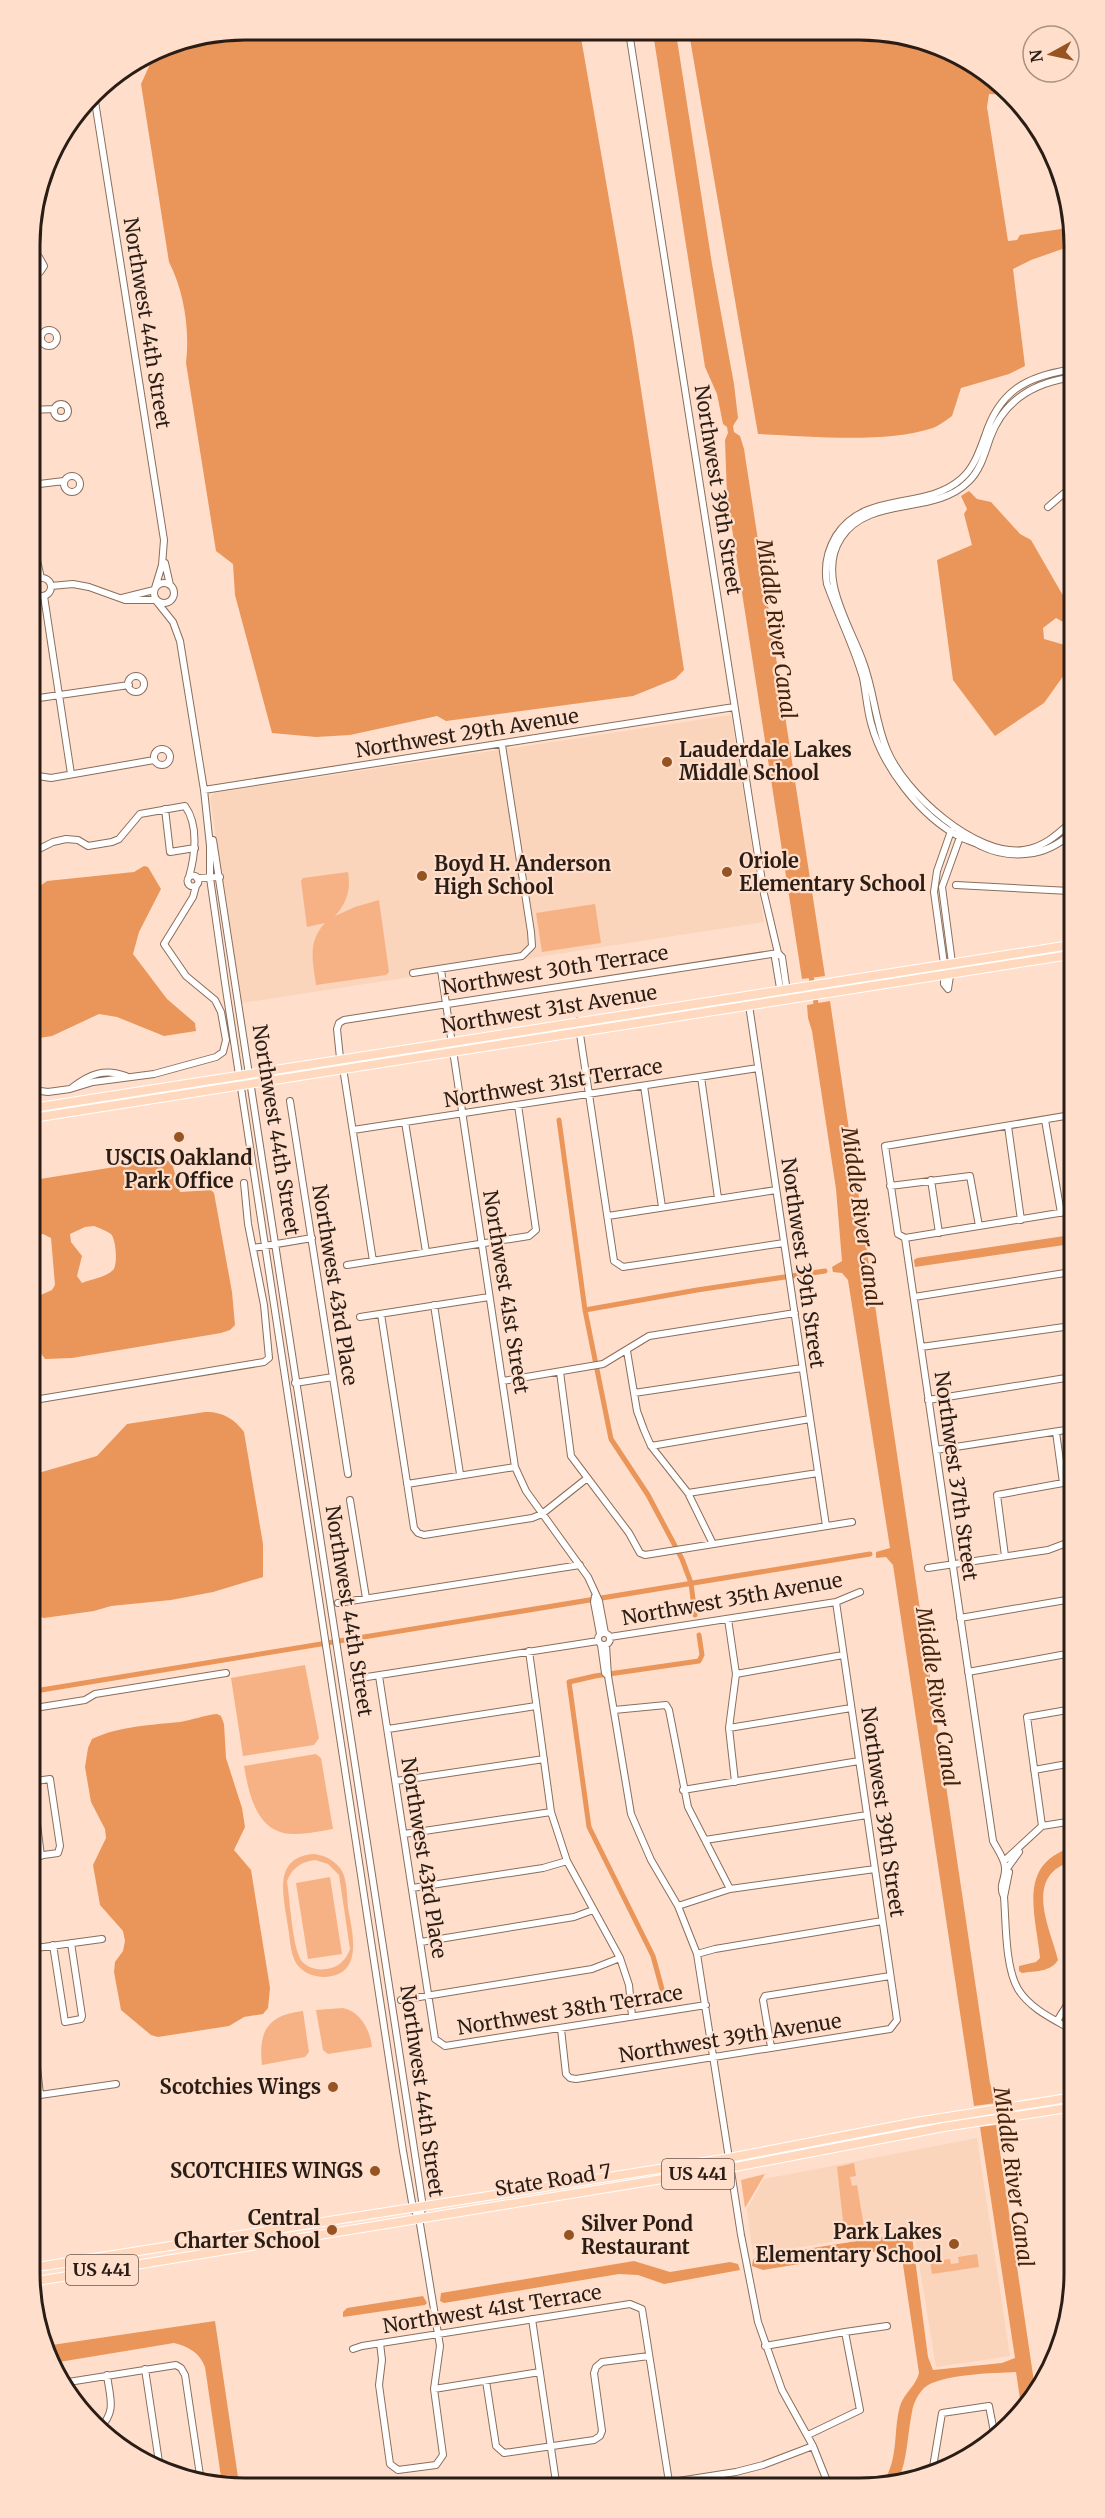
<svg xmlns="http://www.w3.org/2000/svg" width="1105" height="2518" font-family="Merriweather,serif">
	<rect width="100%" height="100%" fill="#ffdfcb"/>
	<!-- built -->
	<path fill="#fad4bb" d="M731 715 764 922 242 1003 210 798 214 793Z
		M977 2138 1010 2356 936 2367 914 2233 910 2229 753 2255 747 2209 764 2179Z"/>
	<!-- green -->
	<path fill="#f6b285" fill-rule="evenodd" d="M348 872C351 890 347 902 335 916L355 907 379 900 389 972 386 975 316 985C313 962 307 942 325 923L307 927 301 881 303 878Z
		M595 904 601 943 542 952 536 913Z
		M305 1665 319 1738 314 1745 243 1756 231 1678Z
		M316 1754 321 1758 333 1829C320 1831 308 1834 295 1834 257 1835 249 1795 244 1766Z
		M315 1854C326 1856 336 1861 342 1871 347 1880 347 1896 348 1907 352 1932 365 1976 324 1977 313 1977 302 1972 296 1963 290 1953 290 1938 288 1927 284 1898 271 1856 315 1854ZM315 1860 328 1864 339 1875 350 1949C346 1960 338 1968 326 1969 316 1971 302 1966 299 1956 292 1939 290 1901 287 1881 292 1868 301 1862 315 1860Z
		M330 1877 342 1954 308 1959 296 1883Z
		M343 2008C361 2012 370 2030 372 2047L328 2054 323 2050 316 2010Z
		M303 2011 309 2052 305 2057 262 2065C258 2031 268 2015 303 2011Z
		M854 2163 856 2176 850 2177 852 2186 857 2185 864 2227 844 2230 837 2167Z
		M765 2174 745 2208 741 2180Z
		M977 2254 979 2267 932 2274 930 2262 950 2259 951 2264 959 2263 958 2257Z"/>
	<!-- water -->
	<path fill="#ea9559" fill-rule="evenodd" d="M245 30 580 32 633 337 684 670 675 679 633 696 446 721 437 716 350 735 316 737 272 733 235 595 233 564 216 551 186 363C190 330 184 291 169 262L141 84 156 51 163 46Z
		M653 33H676L712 264 734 384 738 418 733 426 734 432 740 436 744 449 825 976 802 979 727 496 725 440 728 433 727 427 723 424 717 394 705 367Z
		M689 33 901 34 1002 84 1011 95 989 94 987 107 1008 241 1017 240 1020 235 1068 228V247L1031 260 1013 269 1025 366 1009 374 961 388 952 416C946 420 940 425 933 428 884 444 809 436 758 434Z
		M969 491 977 499 991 502 1020 534 1031 540 1069 606V621L1065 623 1056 618 1043 628 1044 639 1065 645 1069 640V668L1044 703 995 736 953 680 937 560 972 545 964 514 967 509 961 496Z
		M144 866 148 867 161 889 139 932 133 954 167 999 195 1023 196 1031 164 1036 117 1017 99 1014 52 1036 33 1039V891L47 881 134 872Z
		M830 1001 990 2083 996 2103 974 2106 893 1565 886 1557 876 1558V1552L890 1548 848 1280 842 1273 833 1272 832 1267 842 1261 836 1189 812 1031 808 1018 807 1005Z
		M164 1159 172 1163 180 1192 211 1190 214 1193 232 1292 235 1325 230 1330 221 1333 72 1358 45 1359 40 1352 34 1298 52 1290 55 1285 51 1238 43 1234 34 1235V1180ZM94 1226C99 1228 107 1231 111 1234 116 1239 118 1265 113 1270 106 1277 92 1279 82 1283L77 1276 82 1256 71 1242 70 1234 85 1227Z
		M1071 1235V1244L915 1267 914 1260 917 1258Z
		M205 1412C221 1411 235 1419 244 1432L263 1544V1577L213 1592 171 1600 111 1606 94 1611 44 1618 35 1615V1474L97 1456 127 1424Z
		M217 1714 221 1716 224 1724 226 1758 242 1808 245 1827 234 1850 251 1870 270 1988 268 2008 263 2014 244 2017 229 2026 158 2037 151 2035 121 2010 114 1972 115 1962 123 1951 125 1941 123 1931 100 1905 93 1865 106 1838 105 1829 91 1802 85 1767 88 1748 92 1739C119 1726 152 1725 180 1722 193 1720 204 1715 217 1714Z
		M1073 1847V1861C1067 1862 1062 1865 1056 1869 1029 1890 1052 1934 1058 1960 1051 1972 1035 1971 1022 1973L1019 1971V1966L1036 1962 1040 1958C1036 1914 1016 1864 1073 1847Z
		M996 2125 1036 2395 1022 2412 1016 2372C994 2373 940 2374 924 2388 918 2394 913 2404 912 2412 907 2436 908 2458 898 2481H884C899 2457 893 2431 900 2406 904 2393 916 2386 919 2373L901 2251 897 2248 763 2270 752 2266 753 2260 756 2257 908 2233 912 2236 928 2357 933 2370 1002 2363 1015 2358 980 2127Z
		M634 2261 670 2272 730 2262 738 2264 740 2270 664 2284 638 2275 619 2274 444 2303 440 2301 441 2293Z
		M423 2296 427 2303 425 2305 343 2317V2312L347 2308Z
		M215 2321 239 2484H222L205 2367C199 2352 189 2347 174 2343L53 2363 45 2346Z"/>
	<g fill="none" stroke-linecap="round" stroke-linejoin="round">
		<!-- canal -->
		<path stroke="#ea9559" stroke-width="5" d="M810 971 817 1009
			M559 1120 585 1310
			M695 1615 691 1583 682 1559 648 1495 611 1439 585 1310 697 1290 825 1271
			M35 1691 870 1554
			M665 2000 653 1956 589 1827 569 1682 595 1676 699 1661 702 1655 699 1635"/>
		<defs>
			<path id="minor" d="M629 32 764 894 778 953 775 958 782 1000
				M109 80 119 78
				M94 95 164 540 162 565 155 588
				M31 259 39 257 44 266 40 272 31 271
				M41 338a8 8 0 1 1 16 0a8 8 0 1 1-16 0Z
				M31 336 41 337
				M1068 370C1025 377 999 392 985 436 979 452 974 468 961 479 925 511 865 490 836 536 827 551 824 567 827 584 838 615 854 646 863 678 866 693 867 709 871 723 882 766 920 816 960 837 966 840 974 842 981 846 1010 860 1046 857 1070 834
				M1068 378C1031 384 1003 402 990 438 985 453 980 471 968 482 934 516 869 495 841 538 816 576 850 625 863 662 874 691 875 722 887 750 904 792 975 857 1024 850 1043 847 1056 836 1070 823
				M54 411a7 7 0 1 1 14 0a7 7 0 1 1-14 0Z
				M31 410 54 409
				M64 484a8 8 0 1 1 16 0a8 8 0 1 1-16 0Z
				M31 485 64 481
				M1048 507 1069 489
				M32 539 41 578
				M165 563 170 585
				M33 587a9 9 0 1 1 18 0a9 9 0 1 1-18 0Z
				M154 593a10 10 0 1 1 20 0a10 10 0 1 1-20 0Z
				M51 586 73 584 89 587 125 600H156
				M44 596 71 774
				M122 598 154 590
				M157 602 173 622 180 641 204 790 210 846V878L225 983 403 2151 413 2208 419 2218 440 2346 434 2389 443 2455 436 2465 398 2470 390 2464 379 2385 382 2360 380 2343
				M128 684a8 8 0 1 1 16 0a8 8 0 1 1-16 0Z
				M32 699 129 685
				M154 757a8 8 0 1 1 16 0a8 8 0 1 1-16 0Z
				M32 775 51 778 154 760
				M204 790 734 707
				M165 809 170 852 195 848
				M951 831 937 871 934 892 944 964V984L948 989 952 963 942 887 960 837
				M213 840 423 2207 419 2218
				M33 852 53 842 66 839 78 840 88 846 112 842 119 839 140 814 185 806C199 825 195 856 189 877
				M187.5 881a5.5 5.5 0 1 1 11 0a5.5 5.5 0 1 1-11 0Z
				M197 878 220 877
				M956 885 1070 891
				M778 953 782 957 788 999
				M441 970 515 1467 526 1491 588 1577 599 1601 605 1633
				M413 973 522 956 532 946 531 932 502 745
				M749 1005 826 1526
				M578 1021 614 1261 623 1267 784 1243
				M340 1058 337 1029 339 1023 344 1020 778 953
				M343 1068 373 1261
				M701 1077 718 1198
				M644 1086 662 1207
				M73 1087C90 1074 105 1068 126 1076
				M33 1090 48 1092 70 1089 93 1082 154 1074 216 1057 223 1052 226 1040 221 1012 215 1000 186 976 164 944 193 897 196 886
				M290 1101 348 1474
				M1045 1120 1061 1213
				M405 1122 426 1252
				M1008 1126 1021 1220
				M353 1130 758 1068
				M931 1180 939 1233
				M890 1186 970 1176 979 1226
				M608 1216 776 1190
				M905 1238 993 1841C997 1849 1005 1859 1005 1868 1006 1879 998 1885 1004 1897 1006 1922 1005 1967 1018 1989 1030 2009 1055 2020 1074 2031
				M905 1238 898 1234 885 1146 1071 1115
				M905 1238 1071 1211
				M253 1248 312 1238
				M347 1265 529 1236 536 1230 518 1105
				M914 1297 1071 1272
				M434 1305 460 1474
				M381 1314 414 1528 418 1533 424 1535 532 1518 542 1514 586 1479
				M360 1317 489 1297
				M921 1347 1071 1326
				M627 1351 637 1411 644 1430 651 1446 688 1493 713 1544
				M560 1372 571 1456 629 1533 640 1553 645 1555 852 1522
				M503 1381 603 1364 649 1336 795 1313
				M295 1383 333 1377
				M634 1393 802 1368
				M34 1400 264 1362 269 1358 264 1305 248 1224 244 1183
				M928 1400 1072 1377
				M651 1446 810 1419
				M936 1450 1072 1429
				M407 1484 515 1467
				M688 1493 818 1473
				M350 1500 366 1598
				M1005 1556 997 1495 1063 1483 1056 1432
				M928 1568 1048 1550 1072 1541
				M595 1596 594 1602 600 1634
				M338 1603 580 1565
				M960 1618 1072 1599
				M728 1619 736 1674 729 1728 735 1782
				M598 1639a6 6 0 1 1 12 0a6 6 0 1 1-12 0Z
				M610 1637 836 1602 860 1592
				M601 1645 605 1673 608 1676
				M606 1645 608 1676 631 1814 651 1860 678 1906 697 1954 741 2235 758 2322 782 2390 813 2446 827 2481
				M529 1651 551 1812 567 1861 620 1958 629 1985 632 2016
				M968 1672 1072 1653
				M736 1674 843 1655
				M379 1676 435 2039 445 2046 706 2005
				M354 1679 598 1641
				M35 1708 85 1700 95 1694 226 1673
				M614 1710 666 1705 669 1710 688 1807 730 1889
				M729 1728 851 1708
				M388 1729 536 1706
				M1034 1770 1073 1763
				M36 1781 50 1779 60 1846 58 1853 36 1856
				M396 1781 544 1759
				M683 1790 859 1761
				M36 1816 41 1856
				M1042 1826 1027 1717 1073 1709
				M404 1834 551 1812
				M705 1840 867 1815
				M1004 1861 1042 1826 1073 1821
				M1006 1870 1019 1852
				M412 1888 543 1868 567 1861
				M1004 1897 1009 1872
				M678 1906 730 1889 875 1869
				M421 1942 574 1917 593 1910
				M53 1945 65 2022 81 2019 82 2016 71 1943
				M36 1948 102 1939
				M697 1954 715 1949 882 1921
				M401 2000 592 1969 620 1958
				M1057 2021 1074 1994
				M561 2029 566 2074 570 2078 576 2079 890 2029 897 2020 836 1602
				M771 2047 763 2000 765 1996 890 1976
				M37 2067 40 2095 116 2084
				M532 2319 556 2482
				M765 2346 845 2332
				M353 2349 362 2346 630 2304 642 2309 669 2482
				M145 2369 159 2462
				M486 2381 496 2446 504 2453 594 2440 600 2436 602 2431 594 2373 596 2367 602 2362 649 2356
				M62 2383 176 2365 181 2368 185 2375 201 2482
				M434 2389 540 2372
				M99 2429C117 2411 110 2399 107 2375
				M808 2435 860 2410 845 2332 887 2326
				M932 2473 942 2413 989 2406 995 2437
				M672 2482 736 2472 763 2465 813 2446"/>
			<path id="major" d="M33 1108 1070 945
				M33 1118 1070 955
				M37 2267 729 2158 916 2122 1074 2097
				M37 2281 730 2168 944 2127 1074 2107"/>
		</defs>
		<!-- minor casing -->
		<use href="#minor" stroke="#8a6e5c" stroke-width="8"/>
		<!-- major casing -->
		<use href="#major" stroke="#fff" stroke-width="10"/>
		<!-- minor -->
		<use href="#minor" stroke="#fff" stroke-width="6"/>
		<!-- major -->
		<use href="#major" stroke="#ffd8be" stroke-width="8"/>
	</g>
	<!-- markers -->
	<g fill="#965422" stroke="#ffdfcb" stroke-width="2">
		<circle cx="667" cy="762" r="6"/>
		<circle cx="727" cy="872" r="6"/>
		<circle cx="422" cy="876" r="6"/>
		<circle cx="179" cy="1137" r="6"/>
		<circle cx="333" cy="2087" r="6"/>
		<circle cx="375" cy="2171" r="6"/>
		<circle cx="332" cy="2230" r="6"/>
		<circle cx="569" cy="2235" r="6"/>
		<circle cx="954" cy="2244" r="6"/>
	</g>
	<g text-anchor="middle" stroke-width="4.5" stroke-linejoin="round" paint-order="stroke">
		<!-- shield labels -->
		<g fill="#ffdfcb" stroke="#69574c" stroke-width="1.5">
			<rect x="662" y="2159" width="72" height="30" rx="4.5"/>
			<rect x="66" y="2255" width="72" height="30" rx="4.5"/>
		</g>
		<g font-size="18" font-weight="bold" fill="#291d16">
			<text x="698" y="2180">US 441</text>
			<text x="102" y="2276">US 441</text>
		</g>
		<!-- street labels -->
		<g font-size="20" fill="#291d16" stroke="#ffdfcb">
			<text transform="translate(147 323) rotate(81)" y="7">Northwest 44th Street</text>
			<text transform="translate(718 490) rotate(81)" y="7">Northwest 39th Street</text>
			<text transform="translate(467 733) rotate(-9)" y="7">Northwest 29th Avenue</text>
			<text transform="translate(555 970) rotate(-9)" y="7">Northwest 30th Terrace</text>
			<text transform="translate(549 1009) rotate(-9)" y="7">Northwest 31st Avenue</text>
			<text transform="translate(553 1083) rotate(-9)" y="7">Northwest 31st Terrace</text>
			<text transform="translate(276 1130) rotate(81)" y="7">Northwest 44th Street</text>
			<text transform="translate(803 1263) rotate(82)" y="7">Northwest 39th Street</text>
			<text transform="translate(335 1285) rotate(81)" y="7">Northwest 43rd Place</text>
			<text transform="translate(506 1292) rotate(81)" y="7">Northwest 41st Street</text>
			<text transform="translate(956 1476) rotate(82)" y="7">Northwest 37th Street</text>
			<text transform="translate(732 1599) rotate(-10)" y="7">Northwest 35th Avenue</text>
			<text transform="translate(349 1611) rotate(81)" y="7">Northwest 44th Street</text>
			<text transform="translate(883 1812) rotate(82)" y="7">Northwest 39th Street</text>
			<text transform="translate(424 1858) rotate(81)" y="7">Northwest 43rd Place</text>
			<text transform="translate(570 2010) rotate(-9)" y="7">Northwest 38th Terrace</text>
			<text transform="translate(730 2038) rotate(-9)" y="7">Northwest 39th Avenue</text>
			<text transform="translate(422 2091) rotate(82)" y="7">Northwest 44th Street</text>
			<text transform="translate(553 2180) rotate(-9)" y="7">State Road 7</text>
			<text transform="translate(492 2309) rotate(-9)" y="7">Northwest 41st Terrace</text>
		</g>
		<!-- poi labels -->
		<g font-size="20" font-weight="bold" fill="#291d16" stroke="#ffdfcb" text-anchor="start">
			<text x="679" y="757">Lauderdale Lakes<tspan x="679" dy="23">Middle School</tspan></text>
			<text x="739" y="868">Oriole<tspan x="739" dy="23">Elementary School</tspan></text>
			<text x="434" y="871">Boyd H. Anderson<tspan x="434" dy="23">High School</tspan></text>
			<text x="179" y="1165" text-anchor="middle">USCIS Oakland<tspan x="179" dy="23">Park Office</tspan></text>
			<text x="321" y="2094" text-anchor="end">Scotchies Wings</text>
			<text x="363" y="2178" text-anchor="end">SCOTCHIES WINGS</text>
			<text x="320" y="2225" text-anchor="end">Central<tspan x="320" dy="23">Charter School</tspan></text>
			<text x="581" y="2231">Silver Pond<tspan x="581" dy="23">Restaurant</tspan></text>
			<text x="942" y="2239" text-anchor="end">Park Lakes<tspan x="942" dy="23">Elementary School</tspan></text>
		</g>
		<!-- water labels -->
		<g font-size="21" font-style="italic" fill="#45230a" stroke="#ffdfcb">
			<text transform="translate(776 629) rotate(82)" y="7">Middle River Canal</text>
			<text transform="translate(861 1217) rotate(82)" y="7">Middle River Canal</text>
			<text transform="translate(937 1697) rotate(81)" y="7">Middle River Canal</text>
			<text transform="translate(1013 2177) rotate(82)" y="7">Middle River Canal</text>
		</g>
	</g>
	<!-- crop -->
	<path d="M0 0H1105V2518H0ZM245 40H859A205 205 0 0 1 1064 245V2273A205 205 0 0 1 859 2478H245A205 205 0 0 1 40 2273V245A205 205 0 0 1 245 40Z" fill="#ffdfcb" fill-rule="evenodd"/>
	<path fill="none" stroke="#291d16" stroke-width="3" d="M245 40H859A205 205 0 0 1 1064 245V2273A205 205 0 0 1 859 2478H245A205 205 0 0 1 40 2273V245A205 205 0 0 1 245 40Z"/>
	<!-- north arrow -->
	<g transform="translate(1051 54) rotate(262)"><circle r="28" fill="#ffdfcb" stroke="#a99183" stroke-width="1.5"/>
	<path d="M0-4.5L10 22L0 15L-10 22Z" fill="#965422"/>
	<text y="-9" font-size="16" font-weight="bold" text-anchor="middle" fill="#291d16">N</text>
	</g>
</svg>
